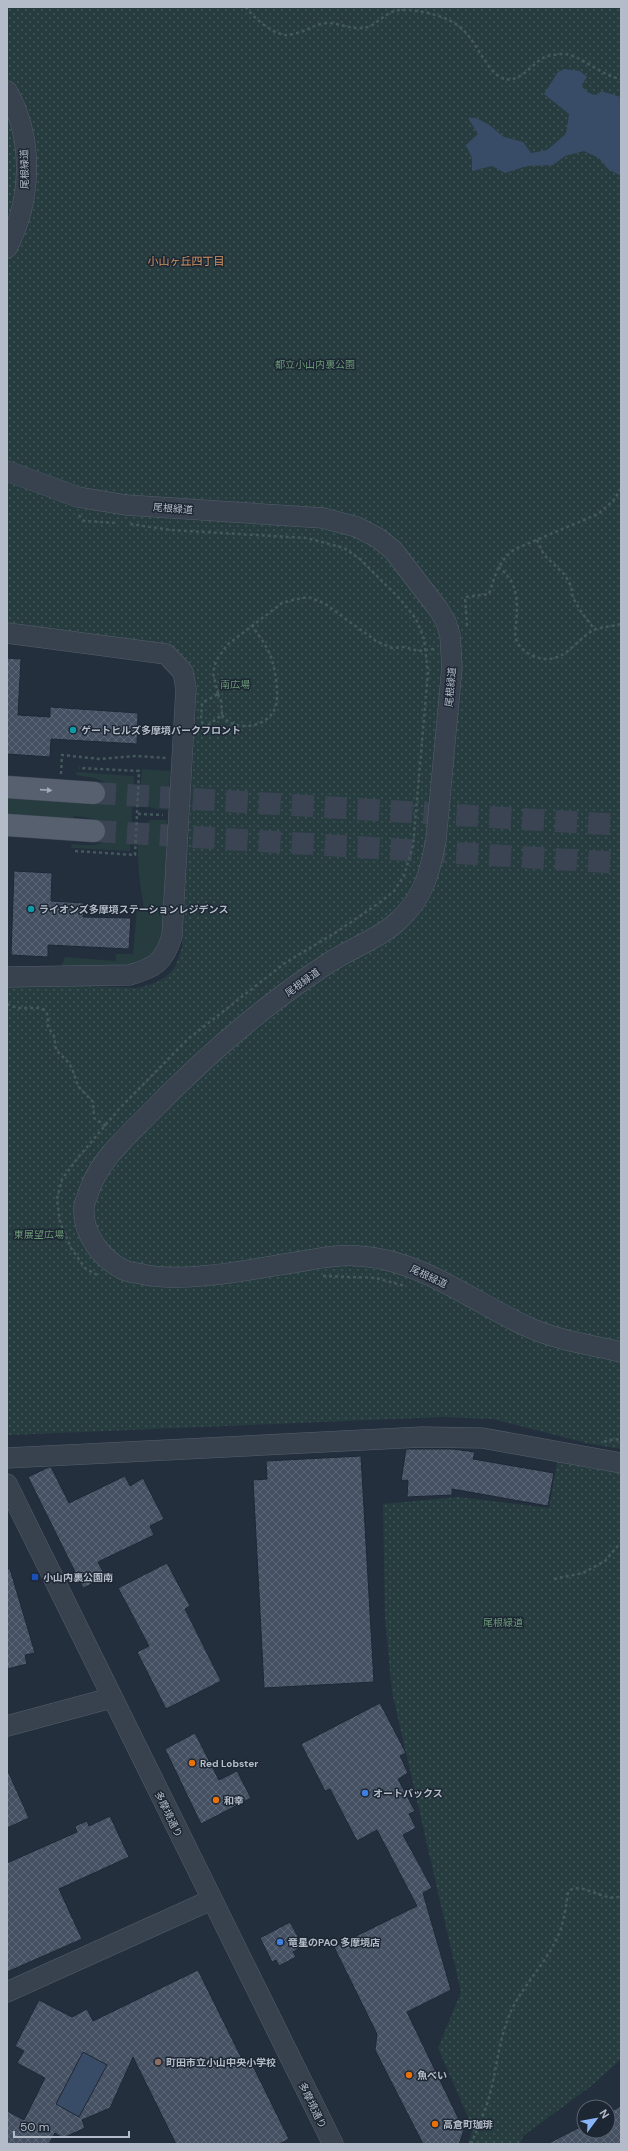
<svg xmlns="http://www.w3.org/2000/svg" width="628" height="2151" font-family="'DM Sans','Noto Sans JP',sans-serif">
	<defs>
		<pattern id="park-dots" width="8" height="8" patternUnits="userSpaceOnUse"><rect width="8" height="8" fill="#263c3f"/><path d="M2 2h.1M6 6h.1" fill="none" stroke="#435659" stroke-width="1.8" stroke-linecap="round"/></pattern>
		<pattern id="building-cross-hatch" width="8" height="8" patternUnits="userSpaceOnUse"><rect width="8" height="8" fill="#455162"/><path d="M0 0l8 8M0 8l8-8" fill="none" stroke="#5d6877"/></pattern>
	</defs>
	<rect width="100%" height="100%" fill="#242f3e"/>
	<!-- green -->
	<path fill="#263c3f" d="M142 769 170 771 168 810C134 809 140 797 142 769Z
		M76 772 134 776 130 851 71 848 72 844C85 845 100 848 111 837V829C101 819 87 817 74 816L73 819 7 814V797L93 804 106 801 112 797 113 789C104 778 89 777 76 775Z
		M151 820H167L166 852 169 864 162 947 140 966 60 969 65 957 116 961V954H133L137 909H144C140 881 134 854 141 826Z"/>
	<!-- park -->
	<path fill="url(#park-dots)" d="M7 7H621V1449L586 1443 493 1419 443 1417 10 1435 7 1433V985L17 983 136 988C148 986 167 980 174 968 178 963 179 954 182 948L196 708C196 692 196 673 185 659 172 642 36 627 7 623Z
		M558 1457 621 1469V2059L590 2087 523 2136 520 2144H468L473 2128 438 2048 461 1992 392 1692 385 1618 383 1504 459 1497 549 1508Z"/>
	<!-- water -->
	<path fill="#394c67" d="M564 69 580 71 587 77 581 86 590 94 598 95 601 91 621 97V176L608 169 599 158 584 151 565 156 553 165 527 166 505 173 492 166 472 171V158L466 145 478 134 468 118H476L488 124 504 137 523 142 531 153 547 150 566 134 569 114 544 94 558 72Z
		M83 2052 107 2065 79 2117 56 2104Z"/>
	<!-- building -->
	<path fill="url(#building-cross-hatch)" stroke="#1f2835" fill-rule="evenodd" d="M7 658 21 659 18 715 50 717V707L138 713 137 744 51 739 50 757 7 754Z
		M14 871 52 873 51 901 84 903 83 917 131 918 129 949 48 945V957L11 955Z
		M406 1449H453L475 1452 473 1459 554 1473 548 1506 452 1489V1495L407 1497 408 1480 401 1481Z
		M361 1456 374 1682 264 1688 253 1480 267 1479 266 1461Z
		M49 1467H51L69 1503 125 1476 130 1486 143 1478 164 1519 150 1526 154 1535 98 1562 106 1577 83 1588 28 1477Z
		M167 1563 190 1606 185 1609 221 1681 166 1709 137 1652 149 1646 118 1588Z
		M7 1569H10L35 1653 25 1655 27 1664 7 1669Z
		M380 1703 406 1753 400 1756 408 1773 398 1779 415 1811 409 1814 416 1828 403 1835 432 1888 423 1893 451 1990 407 2012 464 2130 459 2144H423L375 2050 377 2034 334 1947 417 1906 377 1830 357 1841 330 1789 325 1791 301 1744Z
		M195 1733 219 1780 237 1771 251 1798 201 1824 165 1749Z
		M7 1769 29 1818 7 1828Z
		M110 1816 129 1857 59 1889 82 1939 7 1972V1863L77 1832 75 1826 87 1821 89 1826Z
		M290 1922 303 1946 293 1952 296 1957 279 1966 276 1960 272 1962 260 1938Z
		M198 1970 243 2061 249 2058 289 2139 279 2144H176L133 2057 110 2108 82 2120 85 2128 63 2138 55 2133 49 2144H7V2111L24 2120 45 2078 17 2063 24 2051 15 2046 39 2000 72 2017 87 2009 93 2021ZM83 2052 107 2065 79 2117 56 2104Z
		M621 2106V2144H547L584 2125V2131H608V2113Z"/>
	<g fill="none" stroke-linecap="round" stroke-linejoin="round">
		<!-- major-tunnel -->
		<path stroke="#3a4453" stroke-width="22" stroke-dasharray="22 11" stroke-linecap="butt" d="M94 793 621 825
			M94 831 621 863"/>
		<defs>
			<path id="minor" d="M7 91C34 138 32 200 7 248
				M7 471 78 497 126 505 323 518 357 527 378 538 393 550 439 610 446 622 450 635 452 667 436 840C430 872 424 897 399 920 379 939 351 948 327 964 261 1007 202 1059 147 1116 124 1139 100 1160 89 1191 88 1196 84 1202 84 1207 82 1233 101 1259 124 1270 130 1273 139 1273 146 1275 189 1283 258 1268 303 1261 320 1258 340 1254 359 1256 422 1260 473 1302 528 1327 556 1340 592 1345 621 1352
				M7 633 166 654 183 672 186 689 172 936C164 962 155 968 129 975L7 977
				M7 1458 422 1437 482 1438 621 1463
				M7 1484 333 2144
				M7 1726 111 1698
				M7 1992 211 1900"/>
			<path id="major" d="M7 787 94 793
				M7 825 94 831"/>
		</defs>
		<!-- minor casing -->
		<use href="#minor" stroke="#565f6c" stroke-width="21"/>
		<!-- major casing -->
		<use href="#major" stroke="#414a57" stroke-width="23"/>
		<!-- path -->
		<path stroke="#44595c" stroke-width="2.5" stroke-dasharray="3 3" stroke-linecap="butt" d="M246 7C252 17 274 35 287 35 291 35 297 33 301 32 311 28 316 24 327 23 341 23 353 31 368 27 379 23 386 11 400 10 418 9 449 16 462 29 470 36 476 47 482 56 487 63 493 74 502 78 518 85 531 65 543 58 547 55 555 55 561 54 577 52 601 76 621 79
			M79 515 84 521 118 523
			M537 540 544 555 565 575 571 586 573 598 582 613 595 630
			M498 567C522 583 517 610 515 636 518 646 523 651 533 656 564 669 576 637 596 629 604 627 613 626 621 624
			M467 626 465 597 489 594C495 576 498 561 515 549L598 514 613 501 621 489
			M218 694 213 673 216 661 227 645 282 603 293 600 308 597 324 603 376 641 392 648 405 647 418 651 435 649
			M218 694 221 701 222 715 204 728 201 719 202 703Z
			M222 715C233 733 268 728 275 708 280 697 275 668 271 657 267 646 258 635 252 625
			M61 774 62 755 100 759 136 756 166 758
			M138 814 163 815
			M75 851 135 855 139 771 79 768
			M7 1004 17 1008H39L45 1010 48 1016V1027L54 1036 56 1050 67 1061 72 1068 78 1086 93 1102 94 1118 106 1126
			M97 1275 85 1268 71 1248 60 1222 57 1199 62 1179 77 1159 119 1109 188 1039 285 963 338 931 379 903 394 891 404 876 413 846 428 672 424 639 416 619 400 599 360 559 344 548 307 538 171 530 130 524
			M323 1276 376 1278 405 1286
			M604 1442 609 1440 621 1439
			M554 1579 583 1573 605 1561 621 1542
			M471 2144C477 2130 483 2116 488 2101 497 2071 498 2040 511 2011 524 1984 546 1963 558 1936 564 1922 566 1907 568 1892 580 1879 605 1904 621 1896"/>
		<!-- minor -->
		<use href="#minor" stroke="#38414e" stroke-width="20"/>
		<!-- major -->
		<use href="#major" stroke="#56606e" stroke-width="22"/>
	</g>
	<!-- one-way arrows -->
	<defs><path id="oneway-solid" d="M-6-.8H1V-3.2L6.5 0L1 3.2V.8H-6Z"/></defs>
	<use fill="#a1aab7" href="#oneway-solid" transform="translate(46 790) rotate(4)"/>
	<!-- markers -->
	<g fill="#0f9aa8" stroke="#1d2633" stroke-width="1.5">
		<circle cx="73" cy="730" r="4"/>
		<circle cx="31" cy="909" r="4"/>
	</g>
	<rect fill="#1a4fb4" stroke="#1d2633" stroke-width="1.5" x="31" y="1573" width="8" height="8" rx="2"/>
	<g fill="#e8710a" stroke="#1d2633" stroke-width="1.5">
		<circle cx="192" cy="1763" r="4"/>
		<circle cx="216" cy="1800" r="4"/>
		<circle cx="409" cy="2075" r="4"/>
		<circle cx="435" cy="2124" r="4"/>
	</g>
	<g fill="#3f7fe0" stroke="#1d2633" stroke-width="1.5">
		<circle cx="365" cy="1793" r="4"/>
		<circle cx="280" cy="1942" r="4"/>
	</g>
	<circle fill="#8d6e63" stroke="#1d2633" stroke-width="1.5" cx="158" cy="2062" r="4"/>
	<g text-anchor="middle" stroke-width="3" stroke-linejoin="round" paint-order="stroke">
		<!-- street labels -->
		<g font-size="10" fill="#b4bcc9" stroke="#1d2633">
			<text transform="translate(24 169) rotate(-91)" y="4">尾根緑道</text>
			<text transform="translate(173 508) rotate(4)" y="4">尾根緑道</text>
			<text transform="translate(450 687) rotate(-85)" y="4">尾根緑道</text>
			<text transform="translate(302 982) rotate(-36)" y="4">尾根緑道</text>
			<text transform="translate(429 1276) rotate(25)" y="4">尾根緑道</text>
			<text transform="translate(169 1814) rotate(64)" y="4">多摩境通り</text>
			<text transform="translate(313 2105) rotate(64)" y="4">多摩境通り</text>
		</g>
		<!-- park labels -->
		<g font-size="10" fill="#6b9a76" stroke="#1d2633">
			<text x="315" y="368">都立小山内裏公園</text>
			<text x="235" y="688">南広場</text>
			<text x="39" y="1238">東展望広場</text>
			<text x="503" y="1626">尾根緑道</text>
		</g>
		<!-- poi labels -->
		<g font-size="10" font-weight="bold" fill="#b4bcc9" stroke="#1d2633" text-anchor="start">
			<text x="81" y="734">ゲートヒルズ多摩境パークフロント</text>
			<text x="39" y="913">ライオンズ多摩境ステーションレジデンス</text>
			<text x="43" y="1581">小山内裏公園南</text>
			<text x="200" y="1767">Red Lobster</text>
			<text x="373" y="1797">オートバックス</text>
			<text x="224" y="1804">和幸</text>
			<text x="288" y="1946">竜星のPAO 多摩境店</text>
			<text x="166" y="2066">町田市立小山中央小学校</text>
			<text x="417" y="2079">魚べい</text>
			<text x="443" y="2128">高倉町珈琲</text>
		</g>
		<!-- neighbourhood labels -->
		<g font-size="11" fill="#d59563" stroke="#1d2633">
			<text x="186" y="265">小山ヶ丘四丁目</text>
		</g>
	</g>
	<!-- border -->
	<rect width="628" height="2151" fill="none" stroke="#b4bcc9" stroke-width="16"/>
	<!-- north arrow -->
	<g transform="translate(596 2119) rotate(58)"><circle r="19" fill="#1d2633" stroke="#59626f"/>
	<path d="M0-3L7 15L0 10L-7 15Z" fill="#8ab4f8"/>
	<text y="-6" font-size="11" font-weight="bold" text-anchor="middle" fill="#b4bcc9">N</text>
	</g>
	<!-- scale -->
	<path d="M14 2131v6h115v-6" fill="none" stroke="#b4bcc9" stroke-width="2"/>
	<text x="20" y="2131" font-size="12" fill="#b4bcc9" stroke="#1d2633" stroke-width="3" paint-order="stroke">50 m</text>
</svg>
